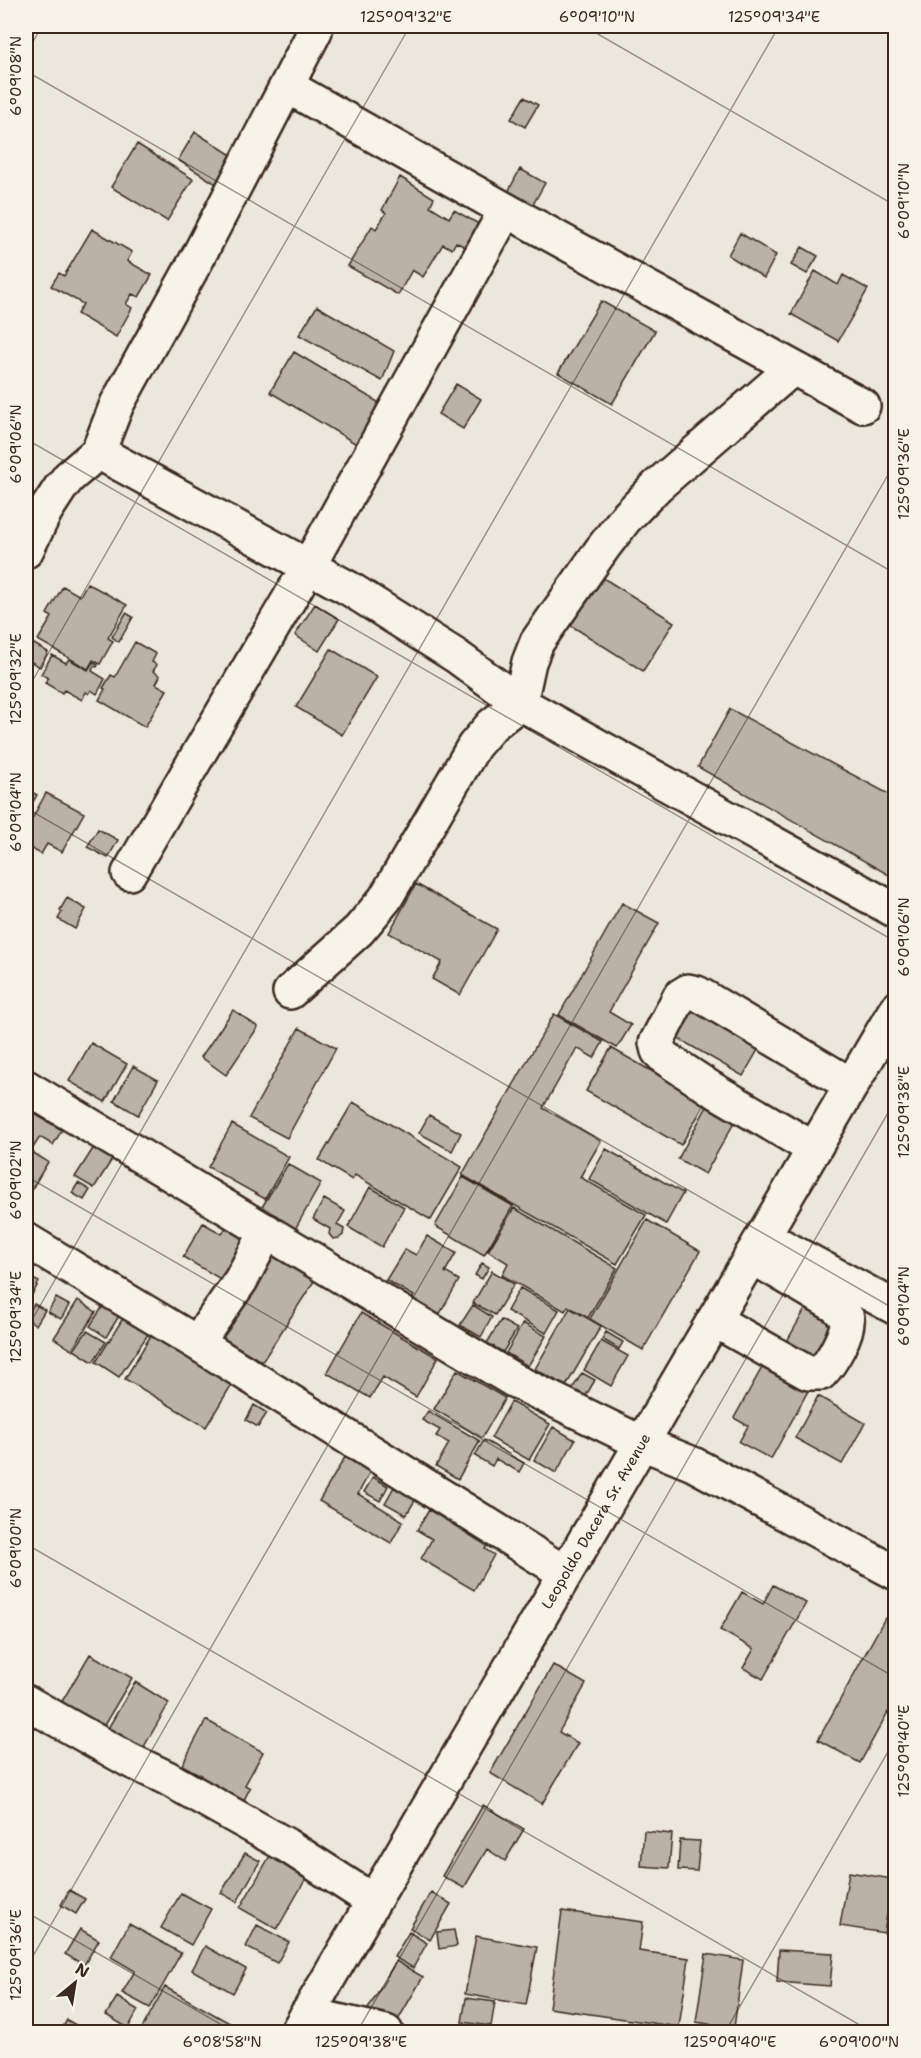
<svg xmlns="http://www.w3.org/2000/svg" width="921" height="2058" font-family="'Shantell Sans',sans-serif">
	<rect width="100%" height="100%" fill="#ece7dc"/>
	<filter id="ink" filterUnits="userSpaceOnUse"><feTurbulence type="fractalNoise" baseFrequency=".0167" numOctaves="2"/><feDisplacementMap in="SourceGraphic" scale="12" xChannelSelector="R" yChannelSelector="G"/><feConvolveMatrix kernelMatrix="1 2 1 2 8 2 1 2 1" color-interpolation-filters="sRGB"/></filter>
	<g filter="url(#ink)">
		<!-- building -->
		<path fill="#bab2a7" stroke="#3b2a1e" stroke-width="1.5" d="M524 97 538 105 525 127 511 119Z
			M195 132 233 156 216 184 178 160Z
			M137 144 193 179 167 221 111 187Z
			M520 169 545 183 531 208 507 194Z
			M400 177 434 198 430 206 449 218 454 210 486 228 472 251 456 242 452 249 443 244 423 277 412 270 398 295 348 266 372 226 376 229 386 213 382 210Z
			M92 229 132 252 127 261 152 275 139 297 132 294 126 304 132 308 116 337 77 314 83 304 51 286 59 273 64 276Z
			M740 233 776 255 764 278 728 255Z
			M802 247 818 256 807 274 791 265Z
			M815 271 838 285 843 275 868 289 838 341 791 314Z
			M601 301 655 331 612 404 558 373Z
			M317 306 394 351 382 381 299 335Z
			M294 352 388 408 363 448 270 392Z
			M456 384 481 399 463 429 438 414Z
			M600 576 674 622 643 671 570 625Z
			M87 583 127 605 108 638 113 641 100 664 93 660 88 669 38 640 52 617 47 614 63 586 80 596Z
			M315 604 339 619 319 651 295 635Z
			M126 613 133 617 119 642 112 637Z
			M26 636 29 638 27 640 48 652 40 667 26 659 28 655 26 653Z
			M135 642 156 654 152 662 157 665 153 671 160 676 156 684 167 690 145 727 99 700 105 689 103 688 111 675 115 677Z
			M331 649 377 677 342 735 296 707Z
			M52 655 66 663 69 659 88 670 93 662 98 665 97 667 94 666 92 671 105 679 97 694 91 690 89 694 86 692 82 700 64 690 62 693 45 683 48 678 41 674Z
			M730 709 896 798V879L698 767Z
			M32 792 37 795 30 807 26 804Z
			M46 793 84 813 62 852 47 844 41 854 26 846V830Z
			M98 829 118 840 108 858 87 847Z
			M416 884 497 929 460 995 432 979 442 962 389 933Z
			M67 898 86 909 75 929 58 919 62 912 60 910Z
			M622 903 659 923 609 1012 631 1025 617 1048 559 1015Z
			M695 1001 763 1041 743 1076 674 1036Z
			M233 1010 258 1027 226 1075 201 1057Z
			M554 1014 603 1042 594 1058 577 1048 543 1108 601 1141 580 1177 646 1215 617 1264 462 1175Z
			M299 1028 336 1048 287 1138 249 1118Z
			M91 1043 127 1064 105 1102 69 1081Z
			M611 1048 706 1102 681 1145 586 1091Z
			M133 1066 158 1080 138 1115 114 1101Z
			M710 1101 738 1116 705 1174 678 1159Z
			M353 1102 462 1167 431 1220 355 1175 352 1180 319 1160Z
			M26 1109 62 1130 53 1145 40 1137 33 1148 26 1144Z
			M429 1115 461 1133 452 1151 419 1133Z
			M232 1124 289 1157 265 1199 208 1167Z
			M94 1147 113 1158 94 1188 75 1177Z
			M26 1148 48 1162 27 1197 26 1196Z
			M606 1149 683 1193 666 1224 589 1179Z
			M288 1164 321 1183 294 1231 276 1221 278 1217 262 1207Z
			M463 1177 513 1206 484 1255 435 1226Z
			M78 1183 90 1190 84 1200 72 1193Z
			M370 1187 404 1207 382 1247 348 1227Z
			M324 1199 345 1211 337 1225 344 1229 343 1235 339 1238 333 1239 329 1234 330 1229 313 1219Z
			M514 1208 617 1268 588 1318 568 1306 565 1311 502 1275 508 1263 488 1251Z
			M647 1220 700 1251 643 1350 590 1319Z
			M203 1223 222 1234 226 1227 253 1243 229 1284 183 1257Z
			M427 1236 456 1253 445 1272 459 1280 438 1317 410 1302 414 1296 386 1280 405 1249 416 1255Z
			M274 1248 318 1275 262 1362 215 1333Z
			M482 1263 489 1267 482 1279 475 1275Z
			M26 1264 34 1269 29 1277 39 1282 26 1306Z
			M492 1271 514 1284 495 1315 473 1303Z
			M520 1288 559 1310 546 1333 507 1311Z
			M56 1298 69 1305 61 1319 48 1312Z
			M78 1300 96 1312 72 1350 54 1338Z
			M34 1304 45 1310 36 1325 26 1318Z
			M808 1304 842 1323 820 1362 786 1343Z
			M473 1305 492 1317 481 1337 460 1325Z
			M103 1306 119 1316 106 1337 90 1326Z
			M570 1308 601 1326 566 1386 535 1369Z
			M128 1310 153 1327 119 1377 96 1362Z
			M361 1313 438 1358 416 1397 383 1377 370 1398 327 1373Z
			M501 1320 517 1329 503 1352 487 1343Z
			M523 1323 546 1336 528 1366 506 1353Z
			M154 1330 235 1379 206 1427 125 1379Z
			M87 1331 106 1342 93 1362 74 1350Z
			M606 1332 623 1342 619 1349 602 1339Z
			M601 1341 628 1356 611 1386 584 1370Z
			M764 1364 809 1389 771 1459 739 1442 748 1426 734 1418Z
			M457 1370 505 1398 482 1438 434 1409Z
			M582 1373 595 1380 584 1399 571 1391Z
			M818 1396 865 1423 842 1464 795 1438Z
			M511 1402 550 1424 529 1460 491 1438Z
			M254 1405 267 1413 258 1427 246 1420Z
			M428 1411 480 1441 458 1479 436 1466 449 1443 436 1436 440 1430 422 1420Z
			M553 1427 575 1440 556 1473 534 1460Z
			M484 1440 524 1463 519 1472 496 1459 492 1466 475 1456Z
			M345 1457 370 1472 358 1494 403 1521 391 1543 319 1501Z
			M373 1477 388 1486 380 1501 364 1492Z
			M394 1487 416 1499 406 1515 385 1503Z
			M429 1510 444 1519 447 1514 491 1539 485 1549 494 1555 474 1590 421 1559 432 1539 417 1530Z
			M773 1585 806 1603 763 1679 743 1668 754 1649 720 1630 742 1592 763 1604Z
			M885 1618 896 1624V1717L888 1712 860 1763 818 1740Z
			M90 1654 132 1678 103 1727 61 1703Z
			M553 1665 586 1684 559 1732 578 1743 542 1804 490 1773Z
			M135 1682 169 1703 142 1750 107 1730Z
			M206 1720 263 1752 245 1785 250 1788 241 1806 197 1782 201 1775 182 1765Z
			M483 1805 524 1829 505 1861 487 1849 464 1888 442 1876Z
			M644 1831 672 1834 669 1868 641 1866Z
			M680 1840 700 1841 697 1871 678 1870Z
			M245 1853 260 1861 237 1902 221 1893Z
			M271 1854 308 1875 277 1929 240 1908Z
			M849 1872 893 1879 884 1933 840 1926Z
			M69 1890 85 1899 76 1914 61 1905Z
			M431 1892 451 1904 430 1940 410 1928Z
			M181 1893 211 1909 191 1945 161 1928Z
			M562 1911 643 1922 639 1951 689 1958 679 2027 549 2008Z
			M129 1924 181 1953 150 2008 122 1993 135 1971 111 1957Z
			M257 1925 289 1942 277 1963 246 1947Z
			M80 1929 99 1940 84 1965 65 1954Z
			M454 1930 457 1946 439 1949 437 1932Z
			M409 1932 427 1943 413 1968 394 1957Z
			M476 1936 537 1947 526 2005 465 1994Z
			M205 1946 246 1969 233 1993 192 1970Z
			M779 1950 833 1953 830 1986 777 1982Z
			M706 1954 743 1960 734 2028 696 2022Z
			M396 1961 423 1977 395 2025 368 2009Z
			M165 1987 235 2026 231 2032H140Z
			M117 1997 138 2010 128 2028 106 2015Z
			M466 1998 495 2002 491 2026 462 2022Z
			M67 2020 86 2031V2032H60Z"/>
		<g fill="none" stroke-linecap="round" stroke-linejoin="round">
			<defs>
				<path id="minor" d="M287 86 506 210 863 406
					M98 452 350 589 456 656 520 703 896 911
					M26 551 46 510 61 487 69 477 98 452 117 404 197 259 315 31
					M129 873 308 567 506 210
					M290 992 359 930 385 899 474 746 492 725 520 703 529 662 537 642 602 549 625 519 657 486 793 368
					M26 1087 515 1381 642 1443 693 1464 896 1573
					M814 1149 712 1089 665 1058 658 1051 656 1043 680 996 688 991 697 993 851 1085
					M763 1236 896 1308
					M26 1240 197 1343 565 1573
					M714 1320 808 1373H821C831 1363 849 1333 847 1318L836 1306 751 1256
					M197 1343 241 1280 267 1231
					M26 1702 129 1760 167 1778 286 1845 373 1901
					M307 2014 386 2032"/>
				<g id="major">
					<path id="s1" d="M297 2032 896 1009"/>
				</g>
			</defs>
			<!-- minor casing -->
			<use href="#minor" stroke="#3b2a1e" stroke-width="38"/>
			<!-- major casing -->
			<use href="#major" stroke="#3b2a1e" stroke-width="38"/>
			<!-- minor -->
			<use href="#minor" stroke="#f7f3e8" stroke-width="33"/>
			<!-- major -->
			<use href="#major" stroke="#f7f3e8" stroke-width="33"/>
		</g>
	</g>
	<!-- ticks -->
	<path fill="none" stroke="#3b2a1e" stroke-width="1.5" stroke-opacity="0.45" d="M584 26 896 206M26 54 42 26M26 71 896 574M26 439 896 942M26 692 410 26M26 808 896 1310M26 1176 896 1678M26 1330 779 26M26 1544 872 2032M26 1912 234 2032M26 1968 896 461M357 2032 896 1099M725 2032 896 1738"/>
	<g text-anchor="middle" stroke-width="4.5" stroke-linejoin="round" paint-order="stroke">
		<!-- street labels -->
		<g font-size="15" fill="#3b2a1e" stroke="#f7f3e8">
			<text dy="5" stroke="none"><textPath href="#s1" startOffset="592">Leopoldo Dacera Sr. Avenue</textPath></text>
		</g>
	</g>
	<!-- margin -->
	<rect width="921" height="2058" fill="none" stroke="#f7f3e8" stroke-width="66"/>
	<!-- north arrow -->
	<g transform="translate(75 1983) rotate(30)" stroke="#f7f3e8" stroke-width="4.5" paint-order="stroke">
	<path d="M0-4.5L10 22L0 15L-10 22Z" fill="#3b2a1e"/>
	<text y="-9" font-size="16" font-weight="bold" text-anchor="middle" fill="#3b2a1e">N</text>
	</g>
	<rect x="33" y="33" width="855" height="1992" fill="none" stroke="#3b2a1e" stroke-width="2"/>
	<g font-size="15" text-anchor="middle" fill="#3b2a1e">
		<text x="406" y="22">125°09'32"E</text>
		<text x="597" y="22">6°09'10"N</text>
		<text x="774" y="22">125°09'34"E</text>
		<text transform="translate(16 76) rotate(-90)" y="5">6°09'08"N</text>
		<text transform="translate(904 201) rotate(-90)" y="5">6°09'10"N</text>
		<text transform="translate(16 444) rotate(-90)" y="5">6°09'06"N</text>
		<text transform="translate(904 474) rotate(-90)" y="5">125°09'36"E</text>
		<text transform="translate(16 679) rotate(-90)" y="5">125°09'32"E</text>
		<text transform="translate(16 812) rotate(-90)" y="5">6°09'04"N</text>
		<text transform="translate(904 937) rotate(-90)" y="5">6°09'06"N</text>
		<text transform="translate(904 1112) rotate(-90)" y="5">125°09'38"E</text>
		<text transform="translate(16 1180) rotate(-90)" y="5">6°09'02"N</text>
		<text transform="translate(904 1306) rotate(-90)" y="5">6°09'04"N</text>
		<text transform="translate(16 1317) rotate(-90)" y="5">125°09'34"E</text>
		<text transform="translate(16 1548) rotate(-90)" y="5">6°09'00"N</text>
		<text transform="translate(904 1751) rotate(-90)" y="5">125°09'40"E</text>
		<text transform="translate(16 1955) rotate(-90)" y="5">125°09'36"E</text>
		<text x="222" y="2047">6°08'58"N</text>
		<text x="361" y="2047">125°09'38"E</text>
		<text x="730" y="2047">125°09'40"E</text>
		<text x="859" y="2047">6°09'00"N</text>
	</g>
</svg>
